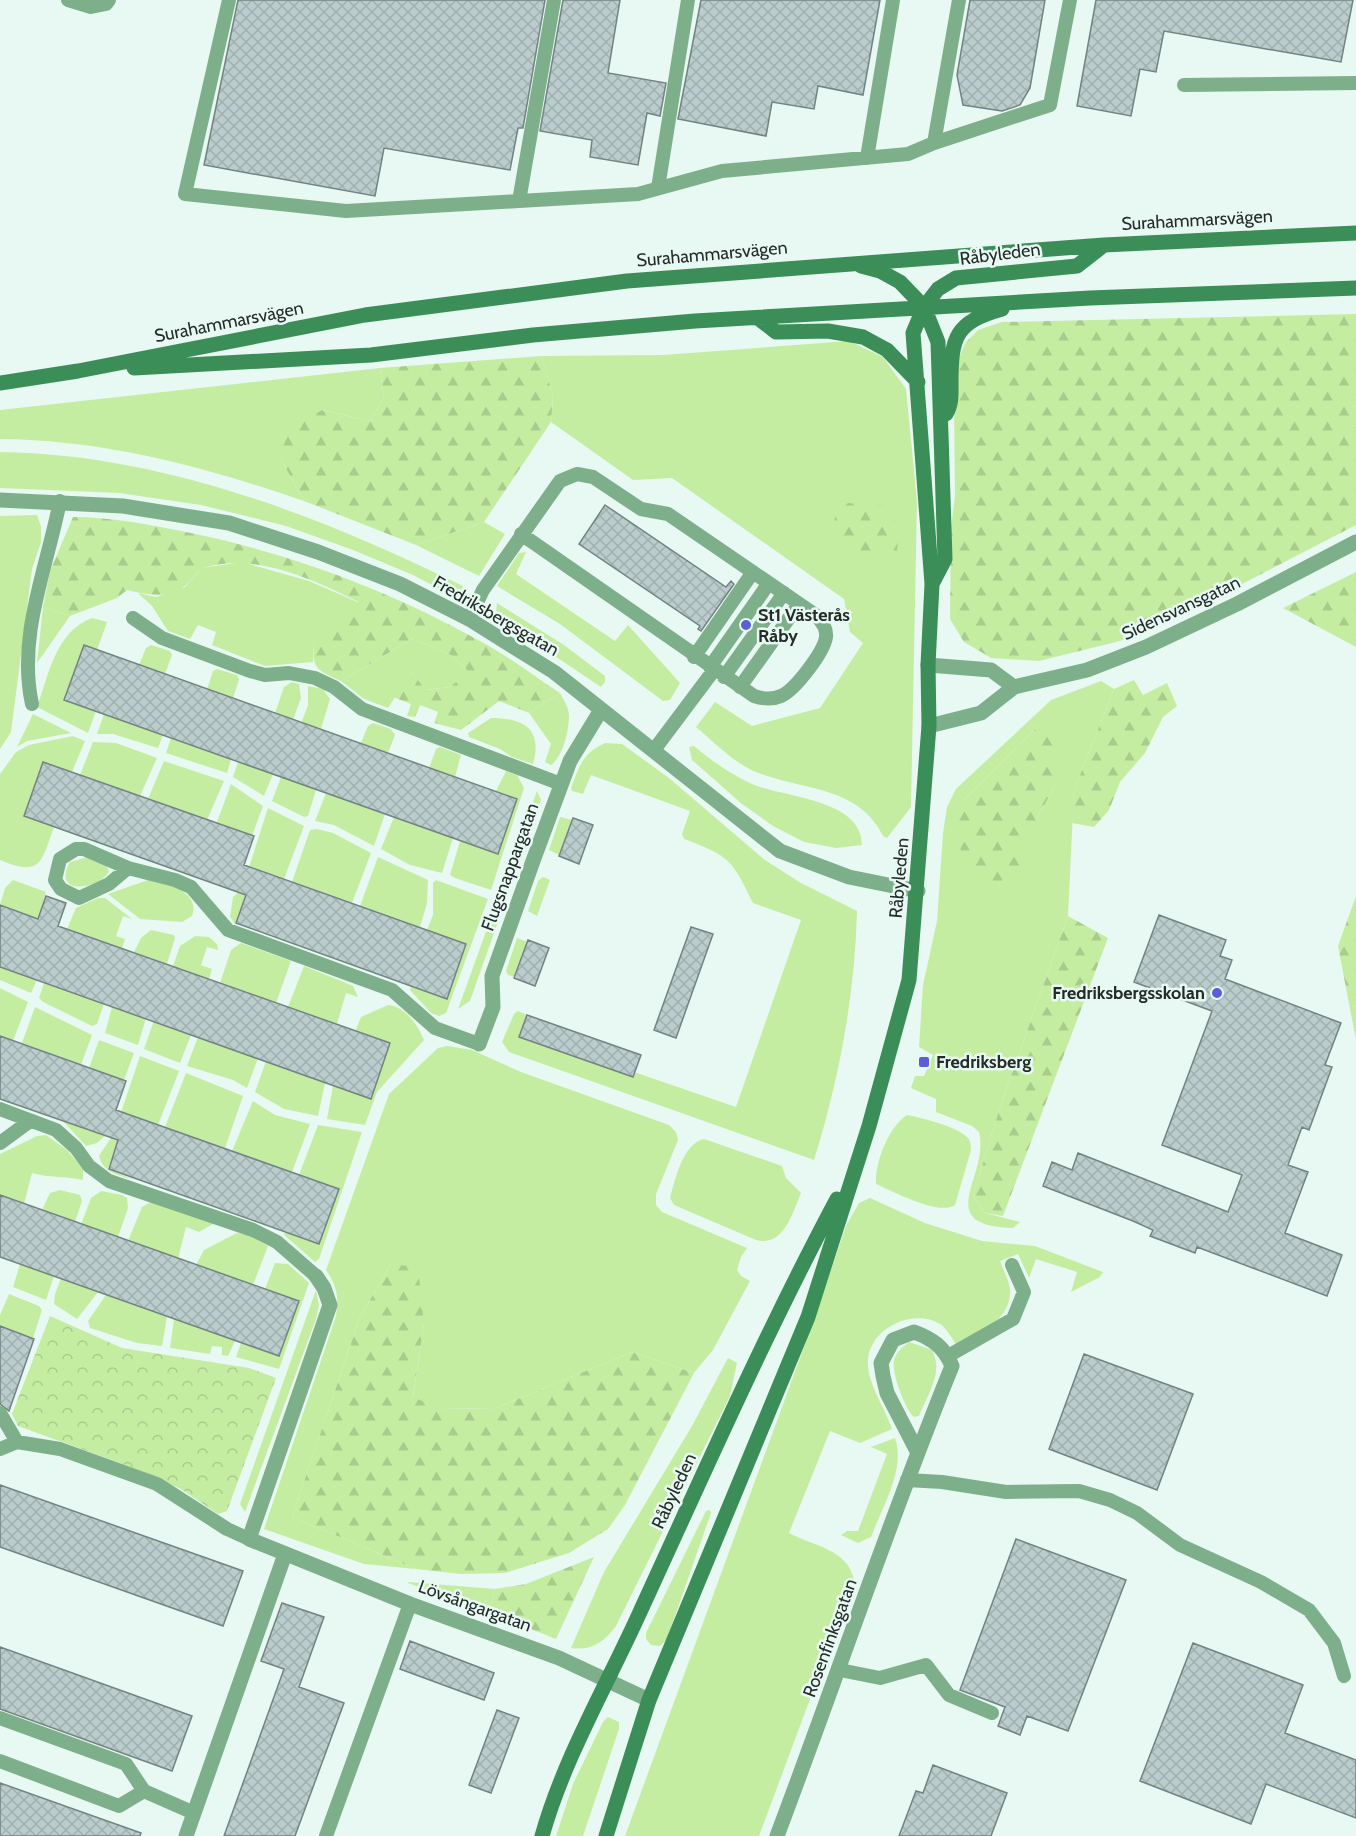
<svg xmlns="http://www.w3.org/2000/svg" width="1356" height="1836" font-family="Cabin,sans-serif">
	<defs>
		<pattern id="forest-firs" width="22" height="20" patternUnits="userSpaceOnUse" patternTransform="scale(1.5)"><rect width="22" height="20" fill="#c5eda2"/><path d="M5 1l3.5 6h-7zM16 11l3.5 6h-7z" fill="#a9cb8c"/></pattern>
		<pattern id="park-crowns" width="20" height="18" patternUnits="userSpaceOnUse" patternTransform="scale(1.5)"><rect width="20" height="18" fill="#c5eda2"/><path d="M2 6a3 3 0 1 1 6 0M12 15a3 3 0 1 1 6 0" fill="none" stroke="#a9cb8c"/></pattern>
		<pattern id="building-cross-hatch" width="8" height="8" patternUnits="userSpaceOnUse" patternTransform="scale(1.5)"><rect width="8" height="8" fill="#bacdcc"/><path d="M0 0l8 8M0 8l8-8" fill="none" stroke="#a0b0af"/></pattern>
	</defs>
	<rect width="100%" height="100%" fill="#e7f9f2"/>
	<!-- grass -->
	<path fill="#c5eda2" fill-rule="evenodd" d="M849 341 883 357 906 389 917 501 911 807 887 838 883 836C858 785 802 791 756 772 734 763 714 742 696 727L715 702 752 726 820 708 863 643 850 632 844 599 672 478 633 480 551 422 553 395 541 356 663 355Z
		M380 368 384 398 370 421 322 410 279 456 304 501C205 467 106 440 0 439V410Z
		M0 452C161 454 320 516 463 586L460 593 451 595 413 575 353 550 286 526 201 505 119 493 0 488Z
		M37 515 41 526V542L32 569 11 732 0 749V516Z
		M484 522 505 534 479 576 416 545Z
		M526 552 516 574 615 641 628 625 680 683 670 700 663 701 560 624 497 586 519 553Z
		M242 562 309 581 360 603 314 641 313 662 265 666 212 645 216 632 198 625 190 639 168 631 152 606 138 593 156 597 185 587 202 568Z
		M497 603 564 645 605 676V682L601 687 504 622 496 613Z
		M43 607 70 616 37 663Z
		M92 618 107 622 106 625 97 650 65 700 96 711 88 733 37 707C49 674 56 631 92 618Z
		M412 639 451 655 470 673 450 687 425 690 411 672 388 708 364 699 341 681Z
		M151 645 170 651 172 655 165 674 139 665 146 648Z
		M217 669 237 675 239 680 233 698 207 689 213 671Z
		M1101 681 1114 689 1074 790 1068 916 1000 1107 973 1196 985 1213 1020 1222 1013 1228C930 1225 990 1177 979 1132L972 1126 936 1112V1099L911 1088 915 1076H924L933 1055 919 1047 923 985 937 921 943 833 947 807 956 789 1051 700ZM1038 726 1055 786 1036 820 964 800Z
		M292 682 299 684 301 698 293 720 275 713 284 687Z
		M308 686 323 689 330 699 321 729 287 779 316 790 308 816 304 817 272 801 308 705Z
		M560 693C564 701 569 707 569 716 569 730 563 757 551 765L545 762 551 744 529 713Z
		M33 714 71 733 27 741 17 747Z
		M104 714 163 735 158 748 113 734H97Z
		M491 718C524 718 543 729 533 764L512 757 500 749 469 737 468 733Z
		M373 723 391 729 395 735 388 753 361 743 368 726Z
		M73 736 85 741 72 772 43 762 24 816 54 827C41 863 41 877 0 860V774L16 752 29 745Z
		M171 738 231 759 227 773 166 753Z
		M93 742 116 743 157 758 140 796 80 775Z
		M605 743 622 744 669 778 765 860 801 883 857 911C855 995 839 1080 814 1160L509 1052 502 1042 514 1014 518 1011 527 1015 519 1037 634 1072 736 1107 801 920 753 903C732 859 729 856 684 839L682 834 690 811 591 775 583 794 572 791 571 788C579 766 583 753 605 743Z
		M694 746C712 761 730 774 752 784 785 798 862 799 862 845L836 848 804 842 773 826 742 804 692 760 689 747Z
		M440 747 461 755 455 777 429 768 436 749Z
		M164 761 224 781 207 820 148 799Z
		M238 762 273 774 264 796 233 777Z
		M506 771 517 775 524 788 491 890 455 878 450 875 460 841 498 854 517 799 496 791Z
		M231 784 263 806 252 836 217 822Z
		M537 791 541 800 470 1001 458 1009Z
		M326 793 385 814 374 846 334 825 315 821Z
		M268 808 304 826 284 879 255 869 235 924 230 917 233 897 242 889Z
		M394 817 453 838 442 873 410 865 381 849Z
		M560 817 572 820 559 855 549 850Z
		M317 829 333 833 371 853 352 903 292 882 310 830Z
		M88 857 106 864 109 872C98 890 51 896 70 862Z
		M378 857 428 880 427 903 420 927 360 906Z
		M543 877 550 880 537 916 528 911 538 881Z
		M13 880 46 892 41 909 52 913 49 922 0 905 5 888Z
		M148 880C166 883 201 891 192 916L182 922 140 919 108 894Z
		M436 880 488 899 446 1013 439 1016 431 1013 410 990 411 986 447 999 466 944 427 930 433 915V883Z
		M98 898H105L132 919 123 916 116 936 125 939 122 948 67 929 76 908Z
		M151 930 174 935 175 938 167 964 134 952 141 938Z
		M195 936 209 937 217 944 218 950 207 947 201 965 212 969 209 979 179 968 159 1023 191 1035 180 1063 144 1049 180 946Z
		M517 938 528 942 515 977 508 975 506 971Z
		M241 943 291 961 276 1003 220 983 231 950Z
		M304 966 353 986 358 997 346 993 337 1024 288 1007Z
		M0 967 37 980 31 993 0 980Z
		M44 983 104 1004 97 1024 92 1026 43 1002 39 998Z
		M0 988 28 1002 13 1041 0 1036Z
		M388 1005C405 1006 418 1025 424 1040L377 1092 365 1125 327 1119 333 1086 361 1017Z
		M35 1007 92 1035 81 1065 22 1043Z
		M112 1007 146 1018 138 1045 105 1033Z
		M198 1037 258 1058 247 1088 233 1080 187 1066Z
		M99 1040 134 1053 124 1080 89 1068Z
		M447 1046 472 1050 521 1072 669 1125 676 1132 678 1140 656 1194V1205L662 1212 747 1248 741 1257 737 1270 741 1276 750 1281 713 1350 694 1373 632 1352 496 1408 440 1409 413 1398 424 1324 391 1264 360 1317 292 1517 416 1569 364 1564 264 1529 336 1316C339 1297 337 1286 326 1270L389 1094 438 1048Z
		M140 1056 179 1071 158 1125 127 1114 108 1169 134 1180C119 1175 103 1173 99 1156L114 1133Z
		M266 1061 325 1083 318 1116 284 1109 255 1092Z
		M186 1073 243 1096 225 1148 165 1127Z
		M253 1101 275 1115 310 1124 292 1172 232 1151Z
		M907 1115C922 1118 956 1126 967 1137 971 1140 971 1146 971 1150L955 1205C938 1216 895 1192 876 1184 875 1162 888 1128 907 1115Z
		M63 1121 105 1136 97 1143 86 1146Z
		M318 1125 362 1132 319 1259 315 1262 284 1235 285 1232 319 1244 339 1189 299 1175Z
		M46 1135 67 1150 83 1169V1180C65 1176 49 1178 32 1173L24 1204 0 1195V1154L37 1136Z
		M704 1139 782 1166 786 1178 801 1193C792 1214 784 1247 756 1240L674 1205 670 1198C675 1180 683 1143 704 1139Z
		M60 1190 80 1195 82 1201 75 1222 42 1210 50 1193Z
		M101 1191 122 1195 127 1198 128 1208 118 1237 87 1227 68 1281 98 1292 77 1319 54 1304 55 1294 91 1198Z
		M870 1198 925 1223 982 1241 1035 1246 1103 1272 1100 1277 1071 1292 1077 1272 1036 1259 1029 1278 1018 1254 1000 1261C1003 1270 1009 1280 1010 1289 1012 1320 979 1333 957 1346 952 1338 947 1329 940 1324 913 1308 871 1328 868 1359 866 1383 885 1407 892 1429L860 1443 830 1431 789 1533C813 1546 849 1549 854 1581L759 1836H625L815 1317 846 1226 859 1203Z
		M153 1201 212 1221 213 1224 199 1232 186 1227 178 1259 128 1241 142 1207Z
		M237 1233 247 1234 268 1246 253 1285 196 1265 204 1250Z
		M275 1263 288 1264 309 1283 279 1369 236 1357 241 1343 279 1356 299 1301 265 1289Z
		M20 1264 54 1276 46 1300 13 1287Z
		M316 1290 319 1305 316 1319 245 1512 240 1504Z
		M9 1294 39 1306 42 1310 33 1338 0 1326V1315Z
		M106 1295 167 1317 162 1346 137 1343 90 1328 88 1321Z
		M174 1319 235 1341 228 1356 222 1355V1347L212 1346 210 1354 170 1348Z
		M909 1342 932 1350C944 1372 928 1394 919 1416L914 1417C905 1410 891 1371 894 1360 896 1352 903 1347 909 1342Z
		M728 1358 737 1363 730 1396 616 1626C604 1642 592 1651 571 1648L604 1572 692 1426Z
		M895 1438C906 1469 882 1508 871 1537L858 1543 841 1535 847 1531H858L887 1454 871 1447Z
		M710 1510 711 1513 667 1639 660 1646 651 1645 646 1639V1633L706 1511Z
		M408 1582 495 1589 489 1612 408 1583Z
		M608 1717 619 1722V1729L583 1836H556L573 1784 603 1722Z"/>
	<!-- forest -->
	<path fill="url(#forest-firs)" d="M1356 314V525L1192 610 1120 641 1039 661 991 658 964 642 950 619 951 528 955 496 954 400 957 362 966 342 978 330 1002 322Z
		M541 356 553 395 551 422 484 522 416 545 304 501 279 456 291 427 322 410 370 421 384 398 380 368Z
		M848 503 886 506 899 528 897 551C874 559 847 555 830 537L836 514Z
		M73 517C112 517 152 525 191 533 292 554 389 590 480 641 508 656 534 676 560 693L529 713 499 701 461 730 434 723 438 712 420 705 415 717 407 716 411 704 393 697 411 672 426 690 450 687 469 672 451 655 412 639 341 681C316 669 312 670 314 641L359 602C316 581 254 551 204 568 198 570 193 579 188 583 172 600 147 595 127 590L117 598 70 616 43 607 50 571Z
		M1356 572V647L1283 608Z
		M1134 680 1143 695 1167 683 1177 706 1163 717 1145 753 1120 782 1109 810 1094 827 1072 823 1074 790 1114 689Z
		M1038 726 1059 743 1055 786 1036 820 1019 866 1000 884 973 871 953 836 964 800Z
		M1356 896V1040L1338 946Z
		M1068 916 1108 938 1003 1216 985 1213 973 1196 1000 1107Z
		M391 1264 418 1267 424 1324 413 1397 441 1409 496 1408 632 1352 694 1373 625 1505 608 1529 569 1553 505 1573 461 1574 416 1569 292 1517 360 1317Z
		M594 1557 556 1639 489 1612 495 1589 526 1584Z"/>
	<!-- park -->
	<path fill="url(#park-crowns)" d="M50 1316 122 1348 249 1368 276 1378 227 1511 218 1514 181 1489 120 1463 18 1426 12 1414Z"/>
	<!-- building -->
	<path fill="url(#building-cross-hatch)" stroke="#728382" stroke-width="1.5" d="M238 0H545L523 128H518L510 170 384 148 375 196 204 165Z
		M563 0H620L608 73 666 83 660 116 647 113 638 165 590 157 592 140 540 131Z
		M701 0H880L863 95 818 86 814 109 772 102 766 136 678 119Z
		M970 0H1045L1030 88 1020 105 1002 111 963 105 957 75Z
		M1096 0H1353L1341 62 1164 31 1156 72 1140 69 1131 116 1077 106Z
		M605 505 726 587 731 581 734 584 701 631 698 629 700 626 579 544Z
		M84 645 517 799 498 854 64 700Z
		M43 762 254 836 244 865 466 944 447 999 236 923 246 895 24 816Z
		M573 818 593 825 579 864 559 856Z
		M46 896 66 903 58 926 390 1043 371 1099 0 967V905L38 919Z
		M1159 915 1226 940 1220 956 1232 960 1225 979 1341 1023 1325 1065 1332 1067 1309 1130 1302 1127 1288 1165 1308 1172 1285 1233 1342 1255 1327 1296 1197 1247 1195 1253 1150 1236 1153 1230 1133 1221 1043 1186 1052 1162 1072 1170 1078 1153 1228 1212 1242 1175 1162 1145 1212 1011 1134 982Z
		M691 927 713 934 676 1038 654 1030Z
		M528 940 549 948 535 986 514 978Z
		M527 1015 641 1055 633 1077 519 1037Z
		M0 1036 126 1081 116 1110 339 1189 319 1244 109 1169 118 1140 0 1099Z
		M0 1195 299 1301 279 1356 0 1257Z
		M0 1326 34 1339 9 1411 0 1404Z
		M1084 1354 1193 1394 1157 1490 1049 1449Z
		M0 1485 243 1571 223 1626 0 1547Z
		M1016 1539 1126 1580 1068 1731 1027 1716 1020 1735 998 1726 1005 1707 960 1690Z
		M282 1603 324 1617 299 1687 344 1703 295 1836H224L284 1669 261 1661Z
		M410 1641 494 1673 484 1700 400 1669Z
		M1193 1643 1303 1685 1285 1733 1356 1760V1818L1266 1784 1251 1824 1140 1781Z
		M0 1647 192 1716 172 1771 0 1709Z
		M497 1710 519 1718 491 1793 469 1785Z
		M933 1765 1007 1793 991 1836H899L916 1791 923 1793Z
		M0 1783 141 1833 140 1836H0Z"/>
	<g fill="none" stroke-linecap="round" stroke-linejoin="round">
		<!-- service -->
		<path stroke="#7db08a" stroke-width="14" d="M68 0 91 7 106 4 109 0
			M229 0 185 194 346 211 519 201 554 0
			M1184 85 1356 83
			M934 143 1050 105 1070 0
			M867 158 893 0
			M658 188 688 0
			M519 201 638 194 722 171 908 154 934 143 959 0
			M133 618 162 638 250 671 265 675 289 673 315 678 334 687 362 709 561 784
			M469 619 483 590 560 481 577 474 593 477 641 509 668 514 817 616C822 623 827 628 826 637 824 652 795 690 781 696 772 700 763 699 754 696L521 534
			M694 657 753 572
			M710 667 769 583
			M724 677 784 593
			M740 687 799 604
			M32 704C17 636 47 568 60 501
			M654 750 714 670
			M128 868 109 884 79 898 61 889 55 880 60 859 76 849H84L128 868 175 880 191 887 228 930 392 990 435 1028 479 1044
			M0 1109 56 1130 76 1148 89 1166 109 1181 253 1230 277 1242 316 1276
			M0 1143 30 1121
			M948 1356 1013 1319 1024 1292 1012 1265
			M0 1413 17 1442
			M0 1449 17 1442 60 1449 157 1484 227 1529 249 1539
			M907 1480 942 1482 1006 1492 1079 1491 1110 1500 1137 1513 1180 1545 1261 1582 1309 1610 1334 1643 1344 1676
			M840 1670 880 1678 926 1665 949 1695 992 1713
			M0 1718 126 1764 144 1791 194 1813
			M0 1761 119 1806 144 1791
			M326 1836 410 1604"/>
		<!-- minor -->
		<path stroke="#7db08a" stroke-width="15" d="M0 500 123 506 229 523 318 552 400 584 469 619 554 672 780 851 849 877 918 891
			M928 665 991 670 1014 687
			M929 726 981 713 1014 687 1087 670 1146 647 1237 604 1356 542
			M479 1044 493 1007 492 976 533 861 570 761 601 710
			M316 1276 324 1288 330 1305 249 1539 410 1604 559 1658 649 1700
			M186 1836 285 1554
			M777 1836C836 1680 889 1521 952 1366 944 1347 933 1339 914 1332L893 1340 881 1363 883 1376 887 1393 917 1451"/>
		<!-- secondary -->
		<path stroke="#3b8e57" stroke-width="15" d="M861 266 880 271 900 282 924 307 938 342 945 559 932 584
			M758 318 776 332 828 331 863 337 887 350 918 382
			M134 368 371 355 533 335 695 321 1090 298 1356 288
			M0 383 78 371 365 315 627 281 1104 245 1356 233
			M946 414C952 404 951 394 951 383 951 336 956 322 1002 309
			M542 1836C564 1758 607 1685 640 1612 704 1473 765 1334 837 1199
			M606 1836 649 1700 808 1317 869 1126 909 980 929 726 928 665 932 584 913 333 924 307 938 289 956 278 1077 266 1104 245"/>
	</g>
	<!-- markers -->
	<g fill="#5b5ed6" stroke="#e7f9f2" stroke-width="2">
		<circle cx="746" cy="625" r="6"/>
		<circle cx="1217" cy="993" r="6"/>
		<rect x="918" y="1056" width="12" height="12" rx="3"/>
	</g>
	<g text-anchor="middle" stroke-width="5" stroke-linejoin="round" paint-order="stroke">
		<!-- street labels -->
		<g font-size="18" fill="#252b29" stroke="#e7f9f2">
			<text transform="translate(1197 220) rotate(-3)" y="6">Surahammarsvägen</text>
			<text transform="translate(712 254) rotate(-5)" y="6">Surahammarsvägen</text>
			<text transform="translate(1000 254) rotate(-7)" y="6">Råbyleden</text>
			<text transform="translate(229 322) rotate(-11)" y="6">Surahammarsvägen</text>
			<text transform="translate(1181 608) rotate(-25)" y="6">Sidensvansgatan</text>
			<text transform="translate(496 616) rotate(30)" y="6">Fredriksbergsgatan</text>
			<text transform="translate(510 867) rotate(-70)" y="6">Flugsnappargatan</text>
			<text transform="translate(899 878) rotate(-85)" y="6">Råbyleden</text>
			<text transform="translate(674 1491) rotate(-65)" y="6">Råbyleden</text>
			<text transform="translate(475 1606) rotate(20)" y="6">Lövsångargatan</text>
			<text transform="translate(830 1638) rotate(-70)" y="6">Rosenfinksgatan</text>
		</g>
		<!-- poi labels -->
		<g font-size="18" font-weight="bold" fill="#252b29" stroke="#e7f9f2" text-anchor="start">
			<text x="758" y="621">St1 Västerås<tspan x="758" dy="21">Råby</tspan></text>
			<text x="1205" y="999" text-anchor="end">Fredriksbergsskolan</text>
			<text x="936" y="1068">Fredriksberg</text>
		</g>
	</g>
</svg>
